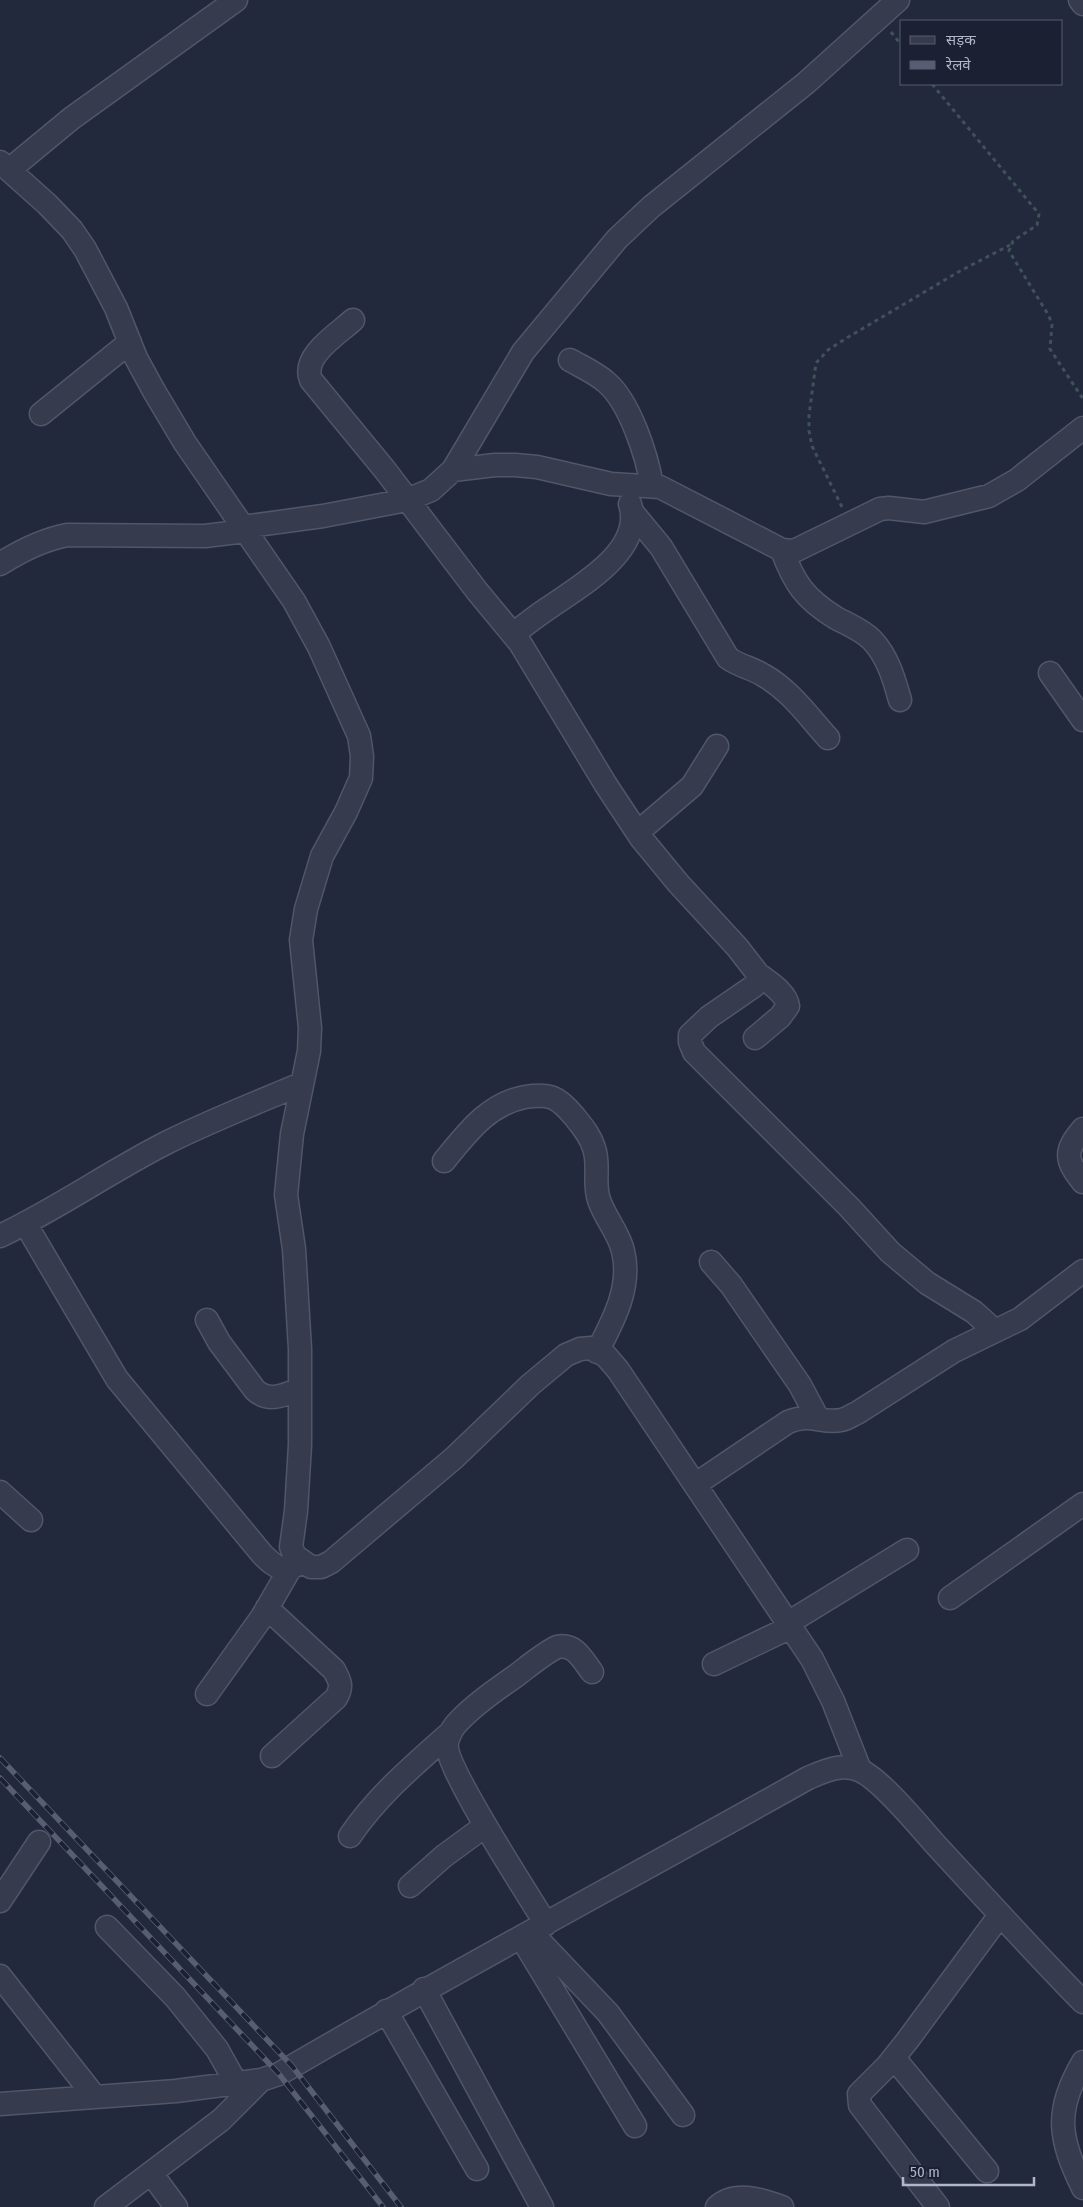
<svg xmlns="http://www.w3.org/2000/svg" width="1083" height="2207" font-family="'Fira Sans Condensed','Noto Sans Devanagari',sans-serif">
	<rect width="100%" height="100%" fill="#22293d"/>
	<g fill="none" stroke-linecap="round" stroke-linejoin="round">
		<defs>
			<path id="minor" d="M1080 0 1083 4
				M0 162 47 204 72 230 85 249 116 308 136 358 154 391 185 443 294 601 319 647 359 736 362 756 361 778 346 812 322 856 306 909 301 940 310 1028 309 1051 292 1134 286 1195 294 1249 300 1349V1445L296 1511 291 1547 295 1556 311 1567H321L331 1562 454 1458 530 1385 566 1355 580 1349 591 1348 606 1356 618 1370 812 1659 833 1701 860 1770
				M9 170 72 118 236 0
				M353 320C338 334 301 356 311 380L385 470 477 591 520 643 606 785 641 838 678 883 737 947 758 974V979L754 986 709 1017 690 1035V1042L694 1052 849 1207 890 1252 927 1283 974 1312 995 1331
				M570 360C582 367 596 373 606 382 630 402 647 456 652 486
				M41 414 130 342
				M453 470 495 465H515L537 467 611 484 660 487 782 550 794 551 880 509 889 508 924 512 989 496 1017 480 1083 428
				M633 513 661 547 728 658C739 666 752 668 763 675 790 690 808 716 828 738
				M243 527 323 516 407 500 431 490 453 470 523 352 617 239 651 207 806 83 898 0
				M782 550C794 583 805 599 836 618 849 625 862 630 872 640 888 657 894 679 900 700
				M0 564C22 550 42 540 67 535L205 536 246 531
				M513 634C524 626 535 617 547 609 578 587 645 551 630 504
				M1050 673 1083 720
				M638 832 692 786 717 746
				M755 1038 780 1017 788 1006C786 992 768 982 758 974
				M1083 1129C1064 1151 1065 1160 1083 1182
				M444 1161C467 1133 488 1104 525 1097 550 1093 558 1097 574 1116 582 1126 590 1135 594 1148 600 1165 593 1183 599 1200 605 1218 619 1233 623 1251 632 1287 613 1321 597 1352
				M25 1223 117 1379 262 1554C277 1569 282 1572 302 1563
				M0 1236C57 1209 109 1172 166 1143 210 1121 256 1103 301 1084
				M711 1262 731 1285 800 1385 817 1417
				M207 1320 219 1342 255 1390C269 1403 284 1395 300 1389
				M696 1484 788 1422C811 1412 821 1424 841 1420 847 1419 852 1415 857 1413L954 1351 1020 1319 1083 1271
				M0 1492 31 1520
				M950 1598 1083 1504
				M267 1608 334 1670C340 1681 343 1686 336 1698L272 1756
				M788 1623 907 1550
				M714 1664 791 1627
				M207 1694 262 1617 291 1567
				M350 1836C378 1795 414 1765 451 1732
				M410 1886 444 1856 485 1826
				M0 1901 39 1842
				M546 1924C530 1898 443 1764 447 1742 449 1735 453 1727 458 1722 475 1704 497 1689 517 1675 530 1665 543 1654 557 1647 575 1643 582 1659 592 1672
				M107 1927 175 1997 217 2049 236 2083
				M531 1932 608 2013 683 2115
				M521 1937 635 2126
				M0 1976 95 2097
				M424 1989 542 2207
				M386 2011 477 2169
				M894 2058 987 2171
				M1083 2062C1054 2111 1059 2139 1083 2188
				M0 2104 176 2091 261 2080 279 2074C453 1972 632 1877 808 1778 825 1771 841 1763 859 1770 880 1778 919 1826 935 1844 984 1897 1032 1950 1083 2002
				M151 2173 176 2207
				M106 2207 221 2120 261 2080
				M717 2207C735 2190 762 2200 782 2207
				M938 2207 860 2105 859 2094 887 2066 907 2041 1000 1915"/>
		</defs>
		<!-- minor casing -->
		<use href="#minor" stroke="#515668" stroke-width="25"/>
		<!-- path -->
		<path stroke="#3e5258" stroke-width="3" stroke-dasharray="4 4" stroke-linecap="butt" d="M891 32 902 46
			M932 84 1039 214 1037 225 1013 241 1009 251 1049 316 1052 325 1050 349 1083 399
			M842 507 812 446 809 431V415L816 363 828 350 845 339 960 271 1010 245"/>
		<!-- minor -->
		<use href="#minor" stroke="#363b4d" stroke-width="22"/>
		<defs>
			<path id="rail" d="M0 1758 292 2066 401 2207
				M0 1778 279 2074 383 2207"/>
		</defs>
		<!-- rail casing -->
		<use href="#rail" stroke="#575e74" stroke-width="5.5"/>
		<!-- rail -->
		<use href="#rail" stroke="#1b2032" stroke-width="4" stroke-dasharray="11" stroke-linecap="butt"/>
	</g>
	<!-- legend -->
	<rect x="900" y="20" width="162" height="65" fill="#1b2032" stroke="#575c6e"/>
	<rect x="910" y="36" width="25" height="8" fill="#363b4d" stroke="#575c6e"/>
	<text x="946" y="45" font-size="15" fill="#b1b6c8">सड़क</text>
	<rect x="910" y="61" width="25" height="8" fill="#575e74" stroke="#575c6e"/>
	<text x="946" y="70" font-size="15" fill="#b1b6c8">रेलवे</text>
	<!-- scale -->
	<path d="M903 2177v8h131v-8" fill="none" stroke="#b1b6c8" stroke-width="2.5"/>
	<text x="910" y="2177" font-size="15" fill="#b1b6c8" stroke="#1b2032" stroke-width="4" paint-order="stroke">50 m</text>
</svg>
